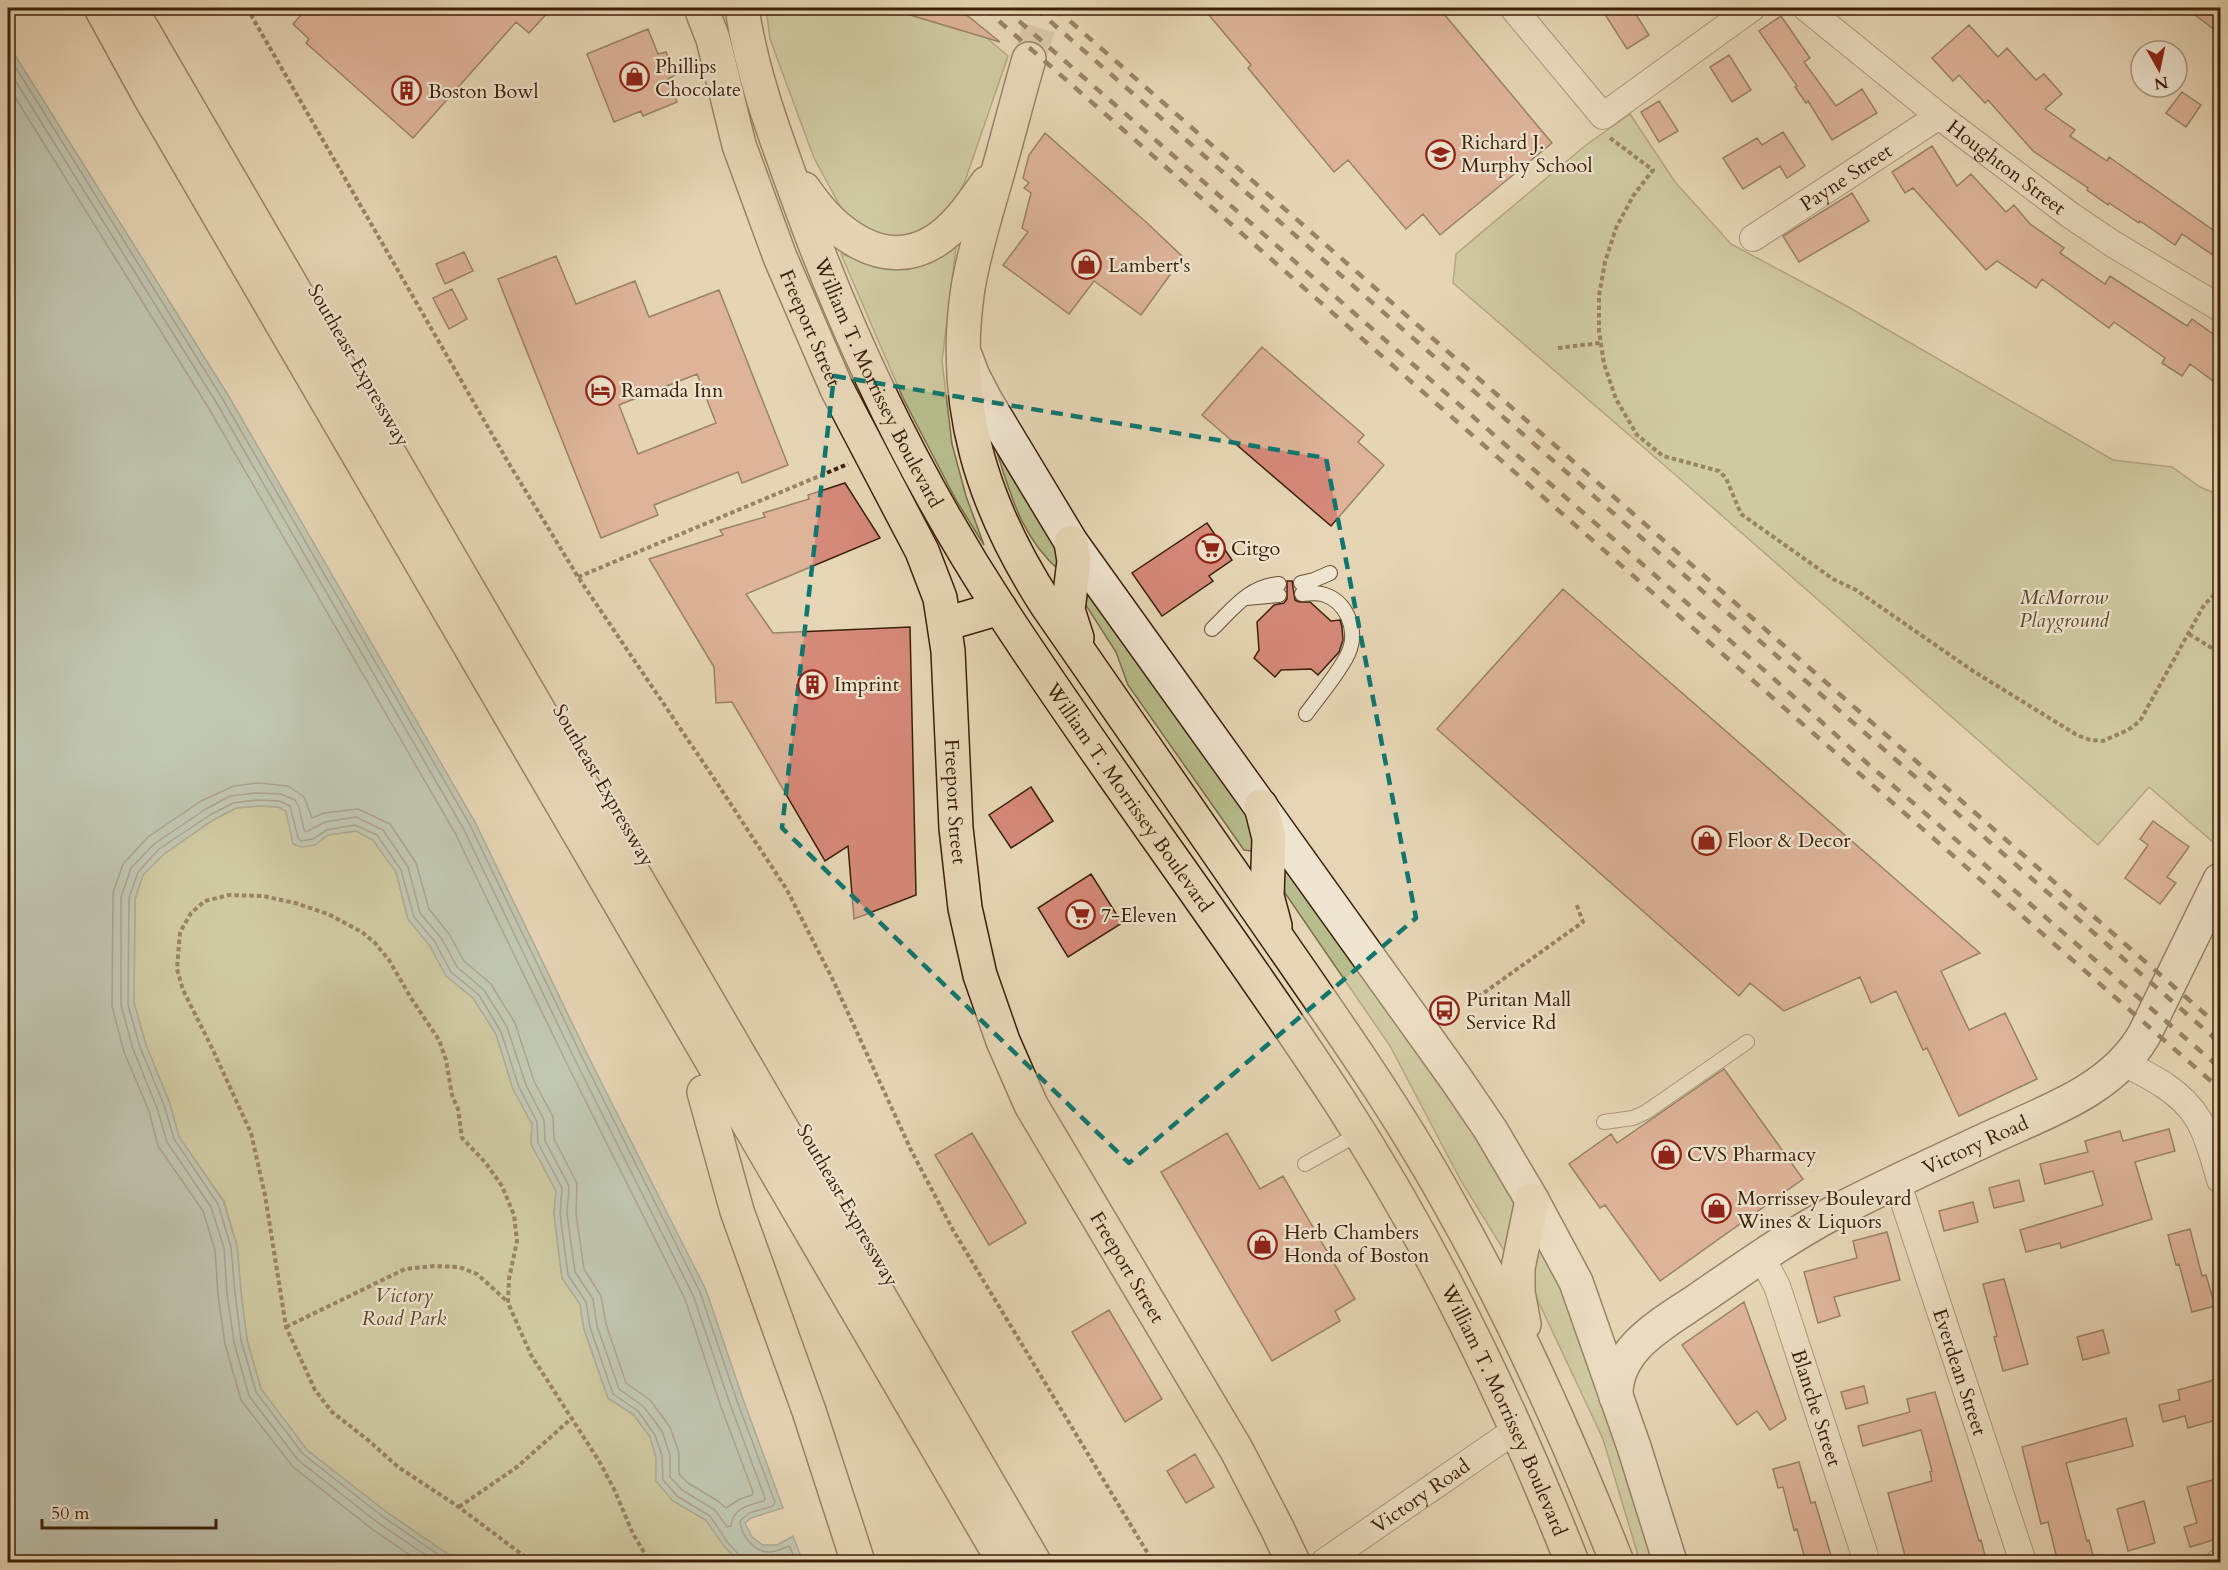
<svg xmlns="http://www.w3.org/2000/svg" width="2228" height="1570" font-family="Cardo,serif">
	<rect width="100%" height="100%" fill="#e6d6b5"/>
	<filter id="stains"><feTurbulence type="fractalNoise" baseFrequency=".00333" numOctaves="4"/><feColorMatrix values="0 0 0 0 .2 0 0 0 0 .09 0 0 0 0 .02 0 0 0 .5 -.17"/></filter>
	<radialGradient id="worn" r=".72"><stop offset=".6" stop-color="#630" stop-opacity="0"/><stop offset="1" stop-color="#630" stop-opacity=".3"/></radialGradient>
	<!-- green -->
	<path fill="#b7bd8c" stroke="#7a6e4a" stroke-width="1.5" d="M766 8H951L1008 56 965 181 946 218 914 239 877 240 851 226 814 158 770 39Z
		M1630 114 1675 182 1731 244 1843 304 2113 460 2172 467 2200 487 2220 495V828L2213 842 2149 787 2098 845 1679 478 1453 283 1456 254 1586 145Z
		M956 247 942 361 952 444 966 496 984 545 956 500 903 398 841 254 859 259 925 262Z
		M994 443 1067 567 1061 572C1020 537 1010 492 994 443Z
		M1085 584 1257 828 1251 851 1244 850 1128 685 1116 652 1080 596Z
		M258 806 279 807 286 811 293 843 315 845 328 835 356 831 373 840 396 872 408 919 430 946 447 976 473 998 496 1034 513 1089 532 1124 531 1144 556 1191 554 1213 562 1278 580 1304 584 1329 608 1398 634 1415 650 1437 656 1457V1481L673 1501 706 1520 724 1546 739 1562H459L385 1511 307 1450 261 1389 247 1340 241 1292 237 1246 224 1201 179 1137 170 1104 146 1045 134 1003 135 899 143 875 164 854 213 820 236 808Z
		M1286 871 1295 880 1474 1134 1517 1208 1508 1257 1461 1181 1390 1046 1285 893 1281 874Z
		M1536 1242 1569 1300 1654 1562H1640L1603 1439 1533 1290Z"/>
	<!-- water -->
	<path fill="#97b8b3" stroke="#737b6f" stroke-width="1.5" d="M8 44 228 395 475 822 590 1060 706 1290 743 1399 783 1508 751 1518 745 1523 752 1537 763 1545H777L793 1536 803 1562H739L724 1546 706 1520 673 1501 656 1481V1457L650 1437 634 1415 608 1398 584 1329 580 1304 562 1278 554 1213 556 1191 531 1144 532 1124 513 1089 496 1034 473 998 446 976 430 946 408 919 396 872 373 840 356 831 328 835 315 845 301 847 293 844 286 811 278 807 258 806 236 808 213 820 164 854 143 875 135 899 134 1003 146 1045 170 1104 179 1137 223 1201 237 1246 241 1292 247 1340 261 1389 307 1450 385 1511 459 1562H8Z"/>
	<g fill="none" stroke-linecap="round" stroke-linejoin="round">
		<!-- shore -->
		<path stroke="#6a6c5e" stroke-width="1.5" d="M8 55 222 398 470 825 585 1063 700 1292 737 1401 775 1502 773 1506 749 1513 740 1521C741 1536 755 1553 771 1552 778 1551 783 1548 789 1546L797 1562
			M8 69 216 402 463 828 578 1066 693 1295 730 1404 765 1498 764 1501C748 1505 733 1508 731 1526L727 1527 715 1510 682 1490 670 1477V1455L662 1431 643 1406 619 1389 597 1326 593 1299 575 1272 567 1214 569 1186 545 1141 544 1120 526 1085 507 1027 484 990 457 967 442 939 420 913 408 867 383 830 356 817 325 822 306 832 304 830 299 807 295 800 281 794 256 793 230 796 206 809 154 844 131 868 121 897V1005L133 1049 157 1108 167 1142 211 1207 224 1248 227 1294 234 1342 249 1396 298 1460 377 1522 436 1562
			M8 86 208 407 455 833 570 1070 685 1299 721 1407 753 1492 752 1495 740 1499 726 1508 718 1501 688 1483 679 1474V1453L670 1427 650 1400 626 1383 606 1324 601 1296 584 1269 576 1214 577 1183 554 1139 553 1117 534 1081 515 1023 491 984 464 961 449 934 429 909 416 863 390 824 358 809 324 813 312 818 304 797 288 786 258 783 234 786 201 801 148 837 123 864 113 893 112 1006 124 1052 149 1111 158 1146 203 1211 215 1250 218 1295 225 1344 241 1400 293 1467 372 1529 420 1562
			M449 1562 382 1516 303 1454 256 1392 241 1340 235 1293 231 1247 218 1204 174 1139 164 1105 140 1047 128 1005 129 898 138 872 159 849 210 815 233 803 257 800 280 801 290 806 298 838 301 841 313 839 327 830 355 825 377 835 401 870 414 917 435 942 451 972 479 995 501 1032 519 1087 537 1122 538 1143 562 1188 560 1214 568 1275 586 1302 590 1327 613 1394 638 1411 655 1435 662 1456 663 1480 677 1496 710 1516 728 1543 741 1557 743 1562"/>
	</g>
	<!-- building -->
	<path fill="#d58979" stroke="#3c2008" stroke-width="1.5" fill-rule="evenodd" d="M307 8H552L529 33 516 22 413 138 306 43 309 39 293 24Z
		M901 8H958L1000 42 900 12Z
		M1203 8H1439L1552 143 1440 235 1423 214 1406 229 1348 160 1334 172 1248 68 1251 65Z
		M1601 8H1632L1649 35 1627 49Z
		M2186 8H2220V34Z
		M1781 16 1810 58 1804 62 1836 106 1862 89 1877 113 1832 140 1808 101 1806 103 1795 87 1797 86 1759 31Z
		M1969 25 1998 57 2007 48 2036 80 2044 74 2062 94 2045 109 2075 130 2070 136 2107 161 2109 157 2220 235V260L2182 234 2175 245 2140 221 2139 223 2109 203 2108 205 2087 190 2088 188 2033 151 1988 100 1985 103 1959 75 1953 81 1932 58Z
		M648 29 658 54 666 52 675 75 668 79 677 102 643 116 641 111 614 122 587 54Z
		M1729 55 1751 90 1732 102 1710 67Z
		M2182 92 2201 105 2186 127 2166 113Z
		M1659 101 1678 131 1659 142 1641 112Z
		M1783 132 1805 166 1787 178 1780 166 1743 189 1723 158 1757 138 1762 145Z
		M1045 133 1146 222 1183 257 1141 315 1094 281 1069 314 1003 265 1028 232 1022 228 1031 193 1024 188 1029 183 1023 178 1029 155Z
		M1932 146 1957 186 1971 174 2006 212 2014 205 2030 224 2064 248 2060 253 2105 284 2110 276 2187 326 2192 319 2220 339V386L2190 364 2182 376 2162 363 2165 358 2114 322 2109 328 2042 279 2036 288 1997 261 1986 270 1913 188 1905 193 1892 172Z
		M1852 193 1869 221 1799 262 1783 236Z
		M464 252 473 271 445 284 436 264Z
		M556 256 576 304 635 281 649 317 719 290 788 465 742 483 738 472 654 505 658 515 601 538 498 279ZM697 374 716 423 638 454 619 405Z
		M452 289 467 319 449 329 433 298Z
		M1262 347 1364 435 1358 442 1384 465 1331 526 1202 415Z
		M845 483 880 538 746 594 773 633 910 627 916 895 854 919 848 846 825 861 732 702 716 703 714 667 649 559 723 535 720 530 765 517 763 513 809 499 808 495Z
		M1207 523 1232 560 1209 576 1213 581 1162 616 1132 573Z
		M1287 581H1292L1295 600 1299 602H1310L1331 621 1340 620 1342 627 1343 640 1339 652 1318 675 1311 669 1281 670 1275 677 1254 658 1259 650 1257 622 1274 605 1284 603 1287 599Z
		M1563 589 1980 953 1941 971 1969 1030 2005 1013 2037 1079 1959 1116 1927 1048 1923 1050 1896 991 1871 1003 1860 977 1784 1011 1750 983 1739 996 1437 729Z
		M1031 787 1053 821 1011 848 989 815Z
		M2153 821 2189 847 2167 877 2176 883 2160 904 2125 878 2148 845 2140 839Z
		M1091 874 1122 923 1068 957 1038 908Z
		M1724 1069 1803 1179 1660 1281 1605 1205 1600 1208 1569 1164 1611 1134 1617 1143Z
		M2169 1129 2175 1151 2135 1162 2152 1219 2061 1248 2060 1243 2026 1252 2020 1230 2103 1205 2093 1171 2045 1184 2040 1164 2088 1152 2085 1141 2120 1131 2123 1141Z
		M972 1133 1026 1223 989 1245 935 1155Z
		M1227 1133 1260 1189 1283 1176 1355 1299 1335 1311 1340 1321 1272 1361 1161 1172Z
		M2019 1180 2024 1201 1994 1208 1989 1188Z
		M1973 1202 1978 1222 1944 1231 1939 1211Z
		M2190 1229 2202 1276 2206 1275 2215 1306 2192 1312 2179 1264 2176 1265 2168 1235Z
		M1887 1232 1900 1280 1834 1297 1840 1316 1818 1323 1804 1272 1857 1258 1853 1241Z
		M2004 1279 2028 1364 2003 1371 1994 1337 1997 1336 1983 1284Z
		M1744 1302 1786 1419 1770 1430 1757 1411 1737 1425 1682 1345Z
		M1109 1310 1162 1399 1125 1422 1072 1332Z
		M2103 1330 2109 1353 2083 1360 2077 1337Z
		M2214 1380 2220 1404V1419L2188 1428 2185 1416 2163 1422 2159 1405 2180 1400 2178 1390Z
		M1864 1386 1868 1403 1846 1409 1841 1392Z
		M1935 1392 1979 1541 1981 1540 1986 1559 1974 1563H1907L1888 1493 1932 1481 1930 1472 1932 1471 1921 1430 1863 1446 1858 1426 1910 1412 1907 1399Z
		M2126 1418 2133 1446 2066 1463 2087 1541 2089 1540 2095 1563H2058L2048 1522 2041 1524 2022 1447Z
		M1195 1454 1214 1487 1186 1503 1167 1471Z
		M1799 1462 1811 1503 1815 1502 1832 1559 1820 1563H1806L1797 1529 1794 1530 1783 1487 1778 1488 1773 1469Z
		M2220 1478V1538L2190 1547 2184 1527 2197 1523 2187 1487Z
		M2144 1501 2155 1543 2128 1551 2117 1509Z"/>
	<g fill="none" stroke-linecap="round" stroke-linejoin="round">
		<!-- primary-tunnel -->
		<path stroke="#c4b292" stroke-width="33" stroke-dasharray="33 16" stroke-linecap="butt" d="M1029 59 1045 8"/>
		<defs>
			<path id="lane" d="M1301 583 1314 580 1330 573
				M1302 594C1310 593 1318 592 1325 595 1346 602 1357 628 1350 649 1345 665 1317 699 1306 714
				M1246 598 1279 595
				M1212 629C1232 610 1249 586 1279 584
				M1604 1122 1633 1118 1646 1112 1747 1042
				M1305 1164 1360 1133"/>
			<g id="street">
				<path d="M1513 8 1603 116 1752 8"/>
				<path id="s1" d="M1806 8 1939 116 2070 215 2113 244 2220 308"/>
				<path id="s2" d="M1753 238 1939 116"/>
				<path d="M2124 1063C2152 1077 2182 1092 2198 1119 2209 1137 2214 1160 2220 1180"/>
				<path id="s3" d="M1897 1181 2023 1562"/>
				<path id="s4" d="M1761 1256 1777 1286 1867 1562"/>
				<path id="s5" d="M1324 1562 1517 1429"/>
				<path d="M2219 1562H2220"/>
			</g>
			<g id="secondary">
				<path d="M965 355 973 376 986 401 1071 542 1456 1079 1490 1129 1532 1200 1576 1282 1634 1447 1670 1562"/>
				<path id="s6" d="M1616 1397C1614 1348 1664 1323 1699 1299 1743 1269 1786 1238 1833 1213 1883 1187 1934 1164 1985 1140 2042 1113 2111 1092 2144 1035L2220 880"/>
			</g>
			<g id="primary">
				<path id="s7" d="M701 8 713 39 739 145 780 257 837 389 922 551 940 598 948 651 956 828 965 908 980 975 1003 1041 1031 1105 1236 1449 1277 1528 1293 1562"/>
				<path id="s8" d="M742 8C752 78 779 146 803 212 854 351 920 486 1001 610 1110 777 1231 935 1340 1102 1434 1247 1509 1402 1572 1562"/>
				<path d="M1029 59C1017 100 1007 141 995 182 985 217 974 252 968 288 950 406 983 506 1046 604 1120 710 1193 817 1267 923 1330 1014 1394 1104 1448 1201 1514 1317 1568 1438 1617 1562"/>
				<path d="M804 189C832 231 883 274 935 241 957 227 972 204 987 183"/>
				<path d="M1071 542 1074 561 1068 610 1077 638"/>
				<path d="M945 624 1000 608"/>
				<path d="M1261 806 1269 838 1267 896 1275 926"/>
				<path d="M1524 1324 1518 1292V1268L1532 1200"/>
			</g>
			<path id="highway" d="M101 8 151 99 1004 1562
				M130 8 1034 1562
				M704 1092 737 1211 809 1411 858 1562"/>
		</defs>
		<!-- lane casing -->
		<use href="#lane" stroke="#664e33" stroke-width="16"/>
		<!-- street casing -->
		<use href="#street" stroke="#664e33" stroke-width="28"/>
		<!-- secondary casing -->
		<use href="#secondary" stroke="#3c2008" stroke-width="36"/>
		<!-- primary casing -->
		<use href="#primary" stroke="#3c2008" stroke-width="36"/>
		<!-- highway casing -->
		<use href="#highway" stroke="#3c2008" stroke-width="36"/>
		<!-- path -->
		<path stroke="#3c2008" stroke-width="4" stroke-dasharray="4.5 3" stroke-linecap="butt" d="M247 8 508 462 578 577 713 777 787 890 832 978 911 1150 953 1230 1153 1562
			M1610 138 1653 170 1633 196 1616 228 1605 262 1599 296V331L1604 364 1616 399 1637 435 1663 456 1719 471 1726 478 1741 514 1833 579 1856 590 1973 671 2077 735 2090 740 2103 741 2128 730 2140 721 2204 605 2220 589
			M1558 348 1600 343
			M578 577 848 464
			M2189 634 2220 653
			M1478 997 1583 922 1576 903
			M1447 1020 1456 1013
			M286 1327 405 1269 434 1266 459 1267 477 1274 508 1302
			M459 1507 517 1467 571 1419
			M532 1562 456 1505 398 1467 368 1440 332 1412 315 1390 286 1327 265 1195 251 1133 212 1048 183 990 177 969 180 932 191 913 205 901 229 895 263 896 295 903 328 914 362 932 375 943 389 960 411 998 439 1040 446 1060 452 1095 458 1109 462 1138 485 1162 502 1186 514 1215 517 1241 509 1279 508 1303 531 1355 599 1461 614 1489 633 1534 650 1562"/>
		<!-- lane -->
		<use href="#lane" stroke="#efe4cf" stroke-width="14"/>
		<!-- street -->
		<use href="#street" stroke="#efe4cf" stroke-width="26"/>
		<!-- secondary -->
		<use href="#secondary" stroke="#efe4cf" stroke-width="33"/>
		<!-- primary -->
		<use href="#primary" stroke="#e6d6b5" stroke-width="33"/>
		<!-- highway -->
		<use href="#highway" stroke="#e6d6b5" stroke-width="33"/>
		<!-- rail -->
		<path stroke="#3c2008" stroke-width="4.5" stroke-dasharray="10 10" stroke-linecap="butt" d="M984 8 2220 1089
			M1004 8 1773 678 1867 763 2220 1068
			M1035 8 2220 1043
			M1055 8 2220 1027"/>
	</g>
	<!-- marked area -->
	<path d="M0 0H2228V1570H0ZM834 376 1326 458 1416 918 1129 1163 782 828Z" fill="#e6d6b5" fill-opacity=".55" fill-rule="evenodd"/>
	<path fill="none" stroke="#0f766e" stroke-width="4.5" stroke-dasharray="12 8" stroke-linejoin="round" d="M834 376 1326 458 1416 918 1129 1163 782 828Z"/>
	<!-- icons -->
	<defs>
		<symbol id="shop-ring" viewBox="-11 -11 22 22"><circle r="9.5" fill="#efe4cf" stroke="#8f2418" stroke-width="1.5"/><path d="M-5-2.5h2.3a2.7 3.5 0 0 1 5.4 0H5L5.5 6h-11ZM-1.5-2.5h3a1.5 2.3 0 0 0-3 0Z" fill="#8f2418"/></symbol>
		<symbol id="building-ring" viewBox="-11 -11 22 22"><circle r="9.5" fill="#efe4cf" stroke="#8f2418" stroke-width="1.5"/><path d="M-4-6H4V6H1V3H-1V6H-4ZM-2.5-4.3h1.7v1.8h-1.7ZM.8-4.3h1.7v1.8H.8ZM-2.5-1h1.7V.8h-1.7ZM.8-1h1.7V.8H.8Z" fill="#8f2418"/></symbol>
		<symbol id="school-ring" viewBox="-11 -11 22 22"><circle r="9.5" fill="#efe4cf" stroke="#8f2418" stroke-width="1.5"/><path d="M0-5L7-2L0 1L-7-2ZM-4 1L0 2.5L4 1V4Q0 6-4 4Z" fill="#8f2418"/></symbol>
		<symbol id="hotel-ring" viewBox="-11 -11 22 22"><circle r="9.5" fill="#efe4cf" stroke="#8f2418" stroke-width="1.5"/><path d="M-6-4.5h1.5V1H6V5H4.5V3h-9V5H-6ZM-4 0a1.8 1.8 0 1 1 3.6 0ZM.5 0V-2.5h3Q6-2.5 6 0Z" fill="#8f2418"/></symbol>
		<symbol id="supermarket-ring" viewBox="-11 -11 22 22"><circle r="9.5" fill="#efe4cf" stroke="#8f2418" stroke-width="1.5"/><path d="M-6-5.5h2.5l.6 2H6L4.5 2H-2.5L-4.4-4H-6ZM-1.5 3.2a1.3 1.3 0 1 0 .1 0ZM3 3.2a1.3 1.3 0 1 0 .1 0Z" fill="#8f2418"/></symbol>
		<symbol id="bus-ring" viewBox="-11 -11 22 22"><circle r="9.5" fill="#efe4cf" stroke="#8f2418" stroke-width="1.5"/><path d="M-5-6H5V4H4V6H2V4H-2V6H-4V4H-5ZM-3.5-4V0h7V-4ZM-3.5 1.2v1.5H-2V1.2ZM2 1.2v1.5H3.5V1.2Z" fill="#8f2418"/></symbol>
	</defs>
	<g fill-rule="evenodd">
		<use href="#shop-ring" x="618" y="60" width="33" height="33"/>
		<use href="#building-ring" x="390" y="74" width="33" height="33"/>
		<use href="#school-ring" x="1424" y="138" width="33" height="33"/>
		<use href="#shop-ring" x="1070" y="248" width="33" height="33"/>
		<use href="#hotel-ring" x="584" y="374" width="33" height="33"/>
		<use href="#supermarket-ring" x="1194" y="532" width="33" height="33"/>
		<use href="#building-ring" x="796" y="668" width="33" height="33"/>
		<use href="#shop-ring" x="1690" y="824" width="33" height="33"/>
		<use href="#supermarket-ring" x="1064" y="898" width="33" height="33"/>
		<use href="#bus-ring" x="1428" y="994" width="33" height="33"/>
		<use href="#shop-ring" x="1650" y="1138" width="33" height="33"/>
		<use href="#shop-ring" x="1700" y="1192" width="33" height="33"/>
		<use href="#shop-ring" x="1246" y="1228" width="33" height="33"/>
	</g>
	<g text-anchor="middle" stroke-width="4.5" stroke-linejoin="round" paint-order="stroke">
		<!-- poi labels -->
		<g font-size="20" fill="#3c2008" stroke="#efe4cf" text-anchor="start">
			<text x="655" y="73">Phillips<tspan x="655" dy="23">Chocolate</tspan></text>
			<text x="428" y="98">Boston Bowl</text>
			<text x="1461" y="149">Richard J.<tspan x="1461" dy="23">Murphy School</tspan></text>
			<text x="1108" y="272">Lambert's</text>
			<text x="621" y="397">Ramada Inn</text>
			<text x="1231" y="555">Citgo</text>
			<text x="834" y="691">Imprint</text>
			<text x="1727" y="847">Floor &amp; Decor</text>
			<text x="1101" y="922">7-Eleven</text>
			<text x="1466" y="1006">Puritan Mall<tspan x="1466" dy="23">Service Rd</tspan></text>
			<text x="1687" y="1161">CVS Pharmacy</text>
			<text x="1737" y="1205">Morrissey Boulevard<tspan x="1737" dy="23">Wines &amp; Liquors</tspan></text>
			<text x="1284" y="1239">Herb Chambers<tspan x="1284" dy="23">Honda of Boston</tspan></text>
		</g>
		<!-- street labels -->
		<g font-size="20" fill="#3c2008" stroke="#efe4cf">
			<text dy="7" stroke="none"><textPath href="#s1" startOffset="256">Houghton Street</textPath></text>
			<text dy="7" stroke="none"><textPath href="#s2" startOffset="111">Payne Street</textPath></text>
			<text dy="7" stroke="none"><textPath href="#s7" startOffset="339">Freeport Street</textPath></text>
			<text transform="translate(359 365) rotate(60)" y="7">Southeast Expressway</text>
			<text dy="7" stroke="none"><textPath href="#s8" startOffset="400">William T. Morrissey Boulevard</textPath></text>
			<text transform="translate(604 785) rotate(60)" y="7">Southeast Expressway</text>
			<text dy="7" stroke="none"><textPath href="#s8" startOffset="886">William T. Morrissey Boulevard</textPath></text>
			<text dy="7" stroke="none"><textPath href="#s7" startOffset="843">Freeport Street</textPath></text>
			<text dy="7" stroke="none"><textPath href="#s6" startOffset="452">Victory Road</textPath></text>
			<text transform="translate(848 1205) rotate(60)" y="7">Southeast Expressway</text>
			<text dy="7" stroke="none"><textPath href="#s7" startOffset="1347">Freeport Street</textPath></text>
			<text dy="7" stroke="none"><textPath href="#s3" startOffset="201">Everdean Street</textPath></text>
			<text dy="7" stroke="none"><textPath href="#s4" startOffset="162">Blanche Street</textPath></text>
			<text dy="7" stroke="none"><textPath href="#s8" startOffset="1606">William T. Morrissey Boulevard</textPath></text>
			<text dy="7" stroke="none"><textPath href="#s5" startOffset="117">Victory Road</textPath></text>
		</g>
		<!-- park labels -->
		<g font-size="20" font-style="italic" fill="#5b4729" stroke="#efe4cf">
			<text x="2064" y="604">McMorrow<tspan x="2064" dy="23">Playground</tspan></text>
			<text x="404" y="1302">Victory<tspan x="404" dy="23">Road Park</tspan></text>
		</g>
	</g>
	<!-- margin -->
	<rect width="2228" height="1570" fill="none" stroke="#e6d6b5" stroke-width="30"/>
	<rect x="9" y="9" width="2210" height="1552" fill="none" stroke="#3c2008" stroke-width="3"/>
	<rect x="15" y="15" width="2198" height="1540" fill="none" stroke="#3c2008" stroke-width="1.5"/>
	<!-- north arrow -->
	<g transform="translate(2159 69) rotate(171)"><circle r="28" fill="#efe4cf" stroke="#a7967f" stroke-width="1.5"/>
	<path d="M0-4.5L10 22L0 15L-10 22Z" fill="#8f2418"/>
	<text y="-9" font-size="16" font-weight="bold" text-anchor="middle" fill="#3c2008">N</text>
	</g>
	<!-- scale -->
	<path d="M42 1519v9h174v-9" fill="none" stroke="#3c2008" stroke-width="3"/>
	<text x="51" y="1519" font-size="18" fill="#3c2008" stroke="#efe4cf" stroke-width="4.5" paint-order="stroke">50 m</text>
	<rect width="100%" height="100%" filter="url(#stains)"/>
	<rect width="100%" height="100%" fill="url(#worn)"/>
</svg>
